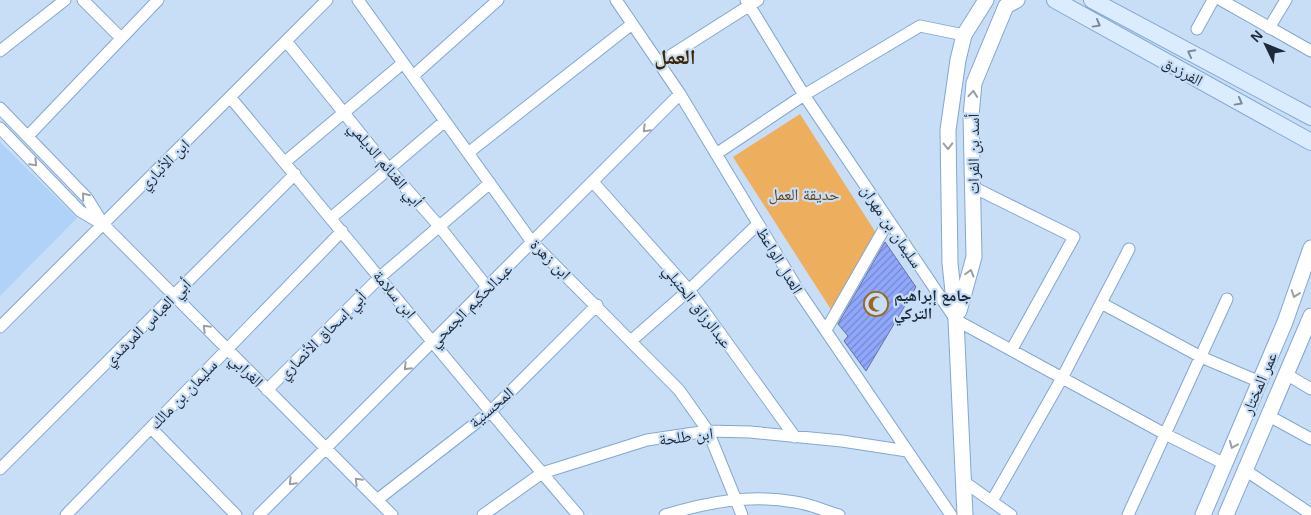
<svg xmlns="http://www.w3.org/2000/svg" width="1311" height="515" font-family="Arial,'Noto Naskh Arabic',sans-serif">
	<defs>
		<pattern id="building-hatch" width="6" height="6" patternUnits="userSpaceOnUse" patternTransform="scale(1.25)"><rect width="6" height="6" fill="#90a7fc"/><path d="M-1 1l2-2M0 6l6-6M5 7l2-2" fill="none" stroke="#7588cd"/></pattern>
	</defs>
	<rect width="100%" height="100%" fill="#c8def7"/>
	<!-- built -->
	<path fill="#b1d2f8" d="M0 142 77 218 0 296Z"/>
	<!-- park -->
	<path fill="#edaf5d" d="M800 114 876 233 832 311 733 157Z"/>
	<!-- building -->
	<path fill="url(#building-hatch)" stroke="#66729e" d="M885 242 916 287 866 371 844 341 848 336 838 324Z"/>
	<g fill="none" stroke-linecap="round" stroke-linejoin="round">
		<defs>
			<path id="minor" d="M83 0 121 38
				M358 0 532 242 679 390 708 431 742 515
				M616 0 680 94 800 293 951 515
				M746 0 804 95 956 320 1165 434 1225 464
				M1221 0 1311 51
				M1269 28 1286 0
				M1197 29 1213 0
				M286 41 389 169 439 226 487 287
				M0 51 65 0
				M659 63 758 0
				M413 76 498 0
				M230 97C346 236 460 378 578 515
				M0 108 87 198 103 224 392 515
				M0 128 80 211 102 224
				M28 136 158 0
				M468 153 632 24
				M716 154 804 95 920 26 964 35
				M285 162 403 63
				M593 182 689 290 795 437
				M973 187 1074 237 1012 349
				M331 218 445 121
				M1101 303 1201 357 1260 382
				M0 327 327 0
				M826 330 888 222
				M632 340 689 290 758 224
				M1286 374 1311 389
				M267 390 380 277 490 183
				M1269 416 1311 439
				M151 428 236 515
				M0 469 295 174
				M1245 470 1311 514
				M963 481 1011 515
				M377 500 490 412 597 305
				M992 501 1062 378 1129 249
				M66 515 342 231
				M259 515 680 94
				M483 515 542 473 647 440 708 431 750 432 842 441 907 451
				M665 515C708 502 750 494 795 502 810 504 825 511 839 515
				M1128 515 1227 299"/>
			<path id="tertiary" d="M959 311 974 257 971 116 974 83 1006 6 1017 0
				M965 515 956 320 950 263 948 130 958 60 964 35 986 0
				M1203 515 1285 322 1311 248
				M1226 515 1311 316"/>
			<path id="secondary" d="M1055 0 1311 142
				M1092 0 1311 117"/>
		</defs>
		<!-- minor casing -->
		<use href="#minor" stroke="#84a7cf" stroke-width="13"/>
		<!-- tertiary casing -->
		<use href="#tertiary" stroke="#84a7cf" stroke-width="17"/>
		<!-- secondary casing -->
		<use href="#secondary" stroke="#84a7cf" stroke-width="18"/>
		<!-- minor -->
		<use href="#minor" stroke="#fff" stroke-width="11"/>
		<!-- tertiary -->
		<use href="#tertiary" stroke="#fff" stroke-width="15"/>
		<!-- secondary -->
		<use href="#secondary" stroke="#dbecfe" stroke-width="16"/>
	</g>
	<!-- one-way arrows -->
	<defs><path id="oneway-chevron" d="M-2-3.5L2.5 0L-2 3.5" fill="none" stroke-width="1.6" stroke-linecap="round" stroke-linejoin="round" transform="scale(1.25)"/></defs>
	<g stroke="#7b8a9c">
		<use href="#oneway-chevron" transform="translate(1097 24) rotate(29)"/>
		<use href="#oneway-chevron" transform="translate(1191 53) rotate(-152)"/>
		<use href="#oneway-chevron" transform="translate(1239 102) rotate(29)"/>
	</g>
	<g stroke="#989fa6">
		<use href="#oneway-chevron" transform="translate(973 94) rotate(-85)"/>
		<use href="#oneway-chevron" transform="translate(646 129) rotate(135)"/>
		<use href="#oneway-chevron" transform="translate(948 146) rotate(89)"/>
		<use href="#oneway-chevron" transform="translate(34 163) rotate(46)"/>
		<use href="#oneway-chevron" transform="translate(85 196) rotate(-129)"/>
		<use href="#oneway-chevron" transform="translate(970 273) rotate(-74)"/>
		<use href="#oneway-chevron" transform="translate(1295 294) rotate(109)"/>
		<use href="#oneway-chevron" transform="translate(206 328) rotate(-135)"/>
		<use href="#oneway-chevron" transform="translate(407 367) rotate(135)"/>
		<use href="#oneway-chevron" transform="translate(1233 445) rotate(113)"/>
		<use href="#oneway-chevron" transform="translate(358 481) rotate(-135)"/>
		<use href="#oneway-chevron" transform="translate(292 482) rotate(135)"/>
	</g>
	<!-- icons -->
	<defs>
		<symbol id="mosque-ring" viewBox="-11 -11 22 22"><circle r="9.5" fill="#c8def7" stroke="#9a671c" stroke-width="1.5"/><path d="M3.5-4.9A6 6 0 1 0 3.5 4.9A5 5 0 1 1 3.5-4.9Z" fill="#9a671c"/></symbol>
	</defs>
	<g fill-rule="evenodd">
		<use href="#mosque-ring" x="862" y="290" width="28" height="28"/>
	</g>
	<g text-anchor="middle" stroke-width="4.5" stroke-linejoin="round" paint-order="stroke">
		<!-- street labels -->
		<g font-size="16" fill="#1b2939" stroke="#c8def7">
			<text transform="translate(1183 71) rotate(29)" y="6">الفرزدق</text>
			<text transform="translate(973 154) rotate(-90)" y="6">أسد بن الفرات</text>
			<text transform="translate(164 164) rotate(-45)" y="6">ابن الأنباري</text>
			<text transform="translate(386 164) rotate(50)" y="6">أبي الغنائم الديلمي</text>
			<text transform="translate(892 226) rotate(56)" y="6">سليمان بن مهران</text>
			<text transform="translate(551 259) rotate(45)" y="6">ابن زهرة</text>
			<text transform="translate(780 260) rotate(59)" y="6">العدل الواعظ</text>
			<text transform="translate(395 294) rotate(50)" y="6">ابن سلامة</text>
			<text transform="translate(470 305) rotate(-45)" y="6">عبدالحكيم الجمحي</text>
			<text transform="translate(698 306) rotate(52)" y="6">عبدالرزاق الحنبلي</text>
			<text transform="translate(147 322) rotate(-45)" y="6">أبي العباس المرشدي</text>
			<text transform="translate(322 335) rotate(-45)" y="6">أبي إسحاق الأنصاري</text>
			<text transform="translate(247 370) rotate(45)" y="6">الغرابي</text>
			<text transform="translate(1259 383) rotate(-67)" y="6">عمر المختار</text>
			<text transform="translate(183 394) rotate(-46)" y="6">سليمان بن مالك</text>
			<text transform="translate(491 407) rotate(-41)" y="6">المحسنية</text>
			<text transform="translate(686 436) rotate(-7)" y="6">ابن طلحة</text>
		</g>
		<!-- park labels -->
		<g font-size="16" fill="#644416" stroke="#c8def7">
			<text x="804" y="200">حديقة العمل</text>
		</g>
		<!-- poi labels -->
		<g font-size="16" font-weight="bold" fill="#1b2939" stroke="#c8def7" text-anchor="start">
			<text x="894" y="301">جامع إبراهيم<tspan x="894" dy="18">التركي</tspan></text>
		</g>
		<!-- district labels -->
		<g font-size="21" font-weight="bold" fill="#3d2502" stroke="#c8def7">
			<text x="675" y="64">العمل</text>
		</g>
	</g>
	<!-- north arrow -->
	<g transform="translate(1266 45) rotate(313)" stroke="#c8def7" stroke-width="4" paint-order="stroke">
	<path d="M0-4L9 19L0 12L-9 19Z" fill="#1b2939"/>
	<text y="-8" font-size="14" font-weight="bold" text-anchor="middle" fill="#1b2939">N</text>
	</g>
</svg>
